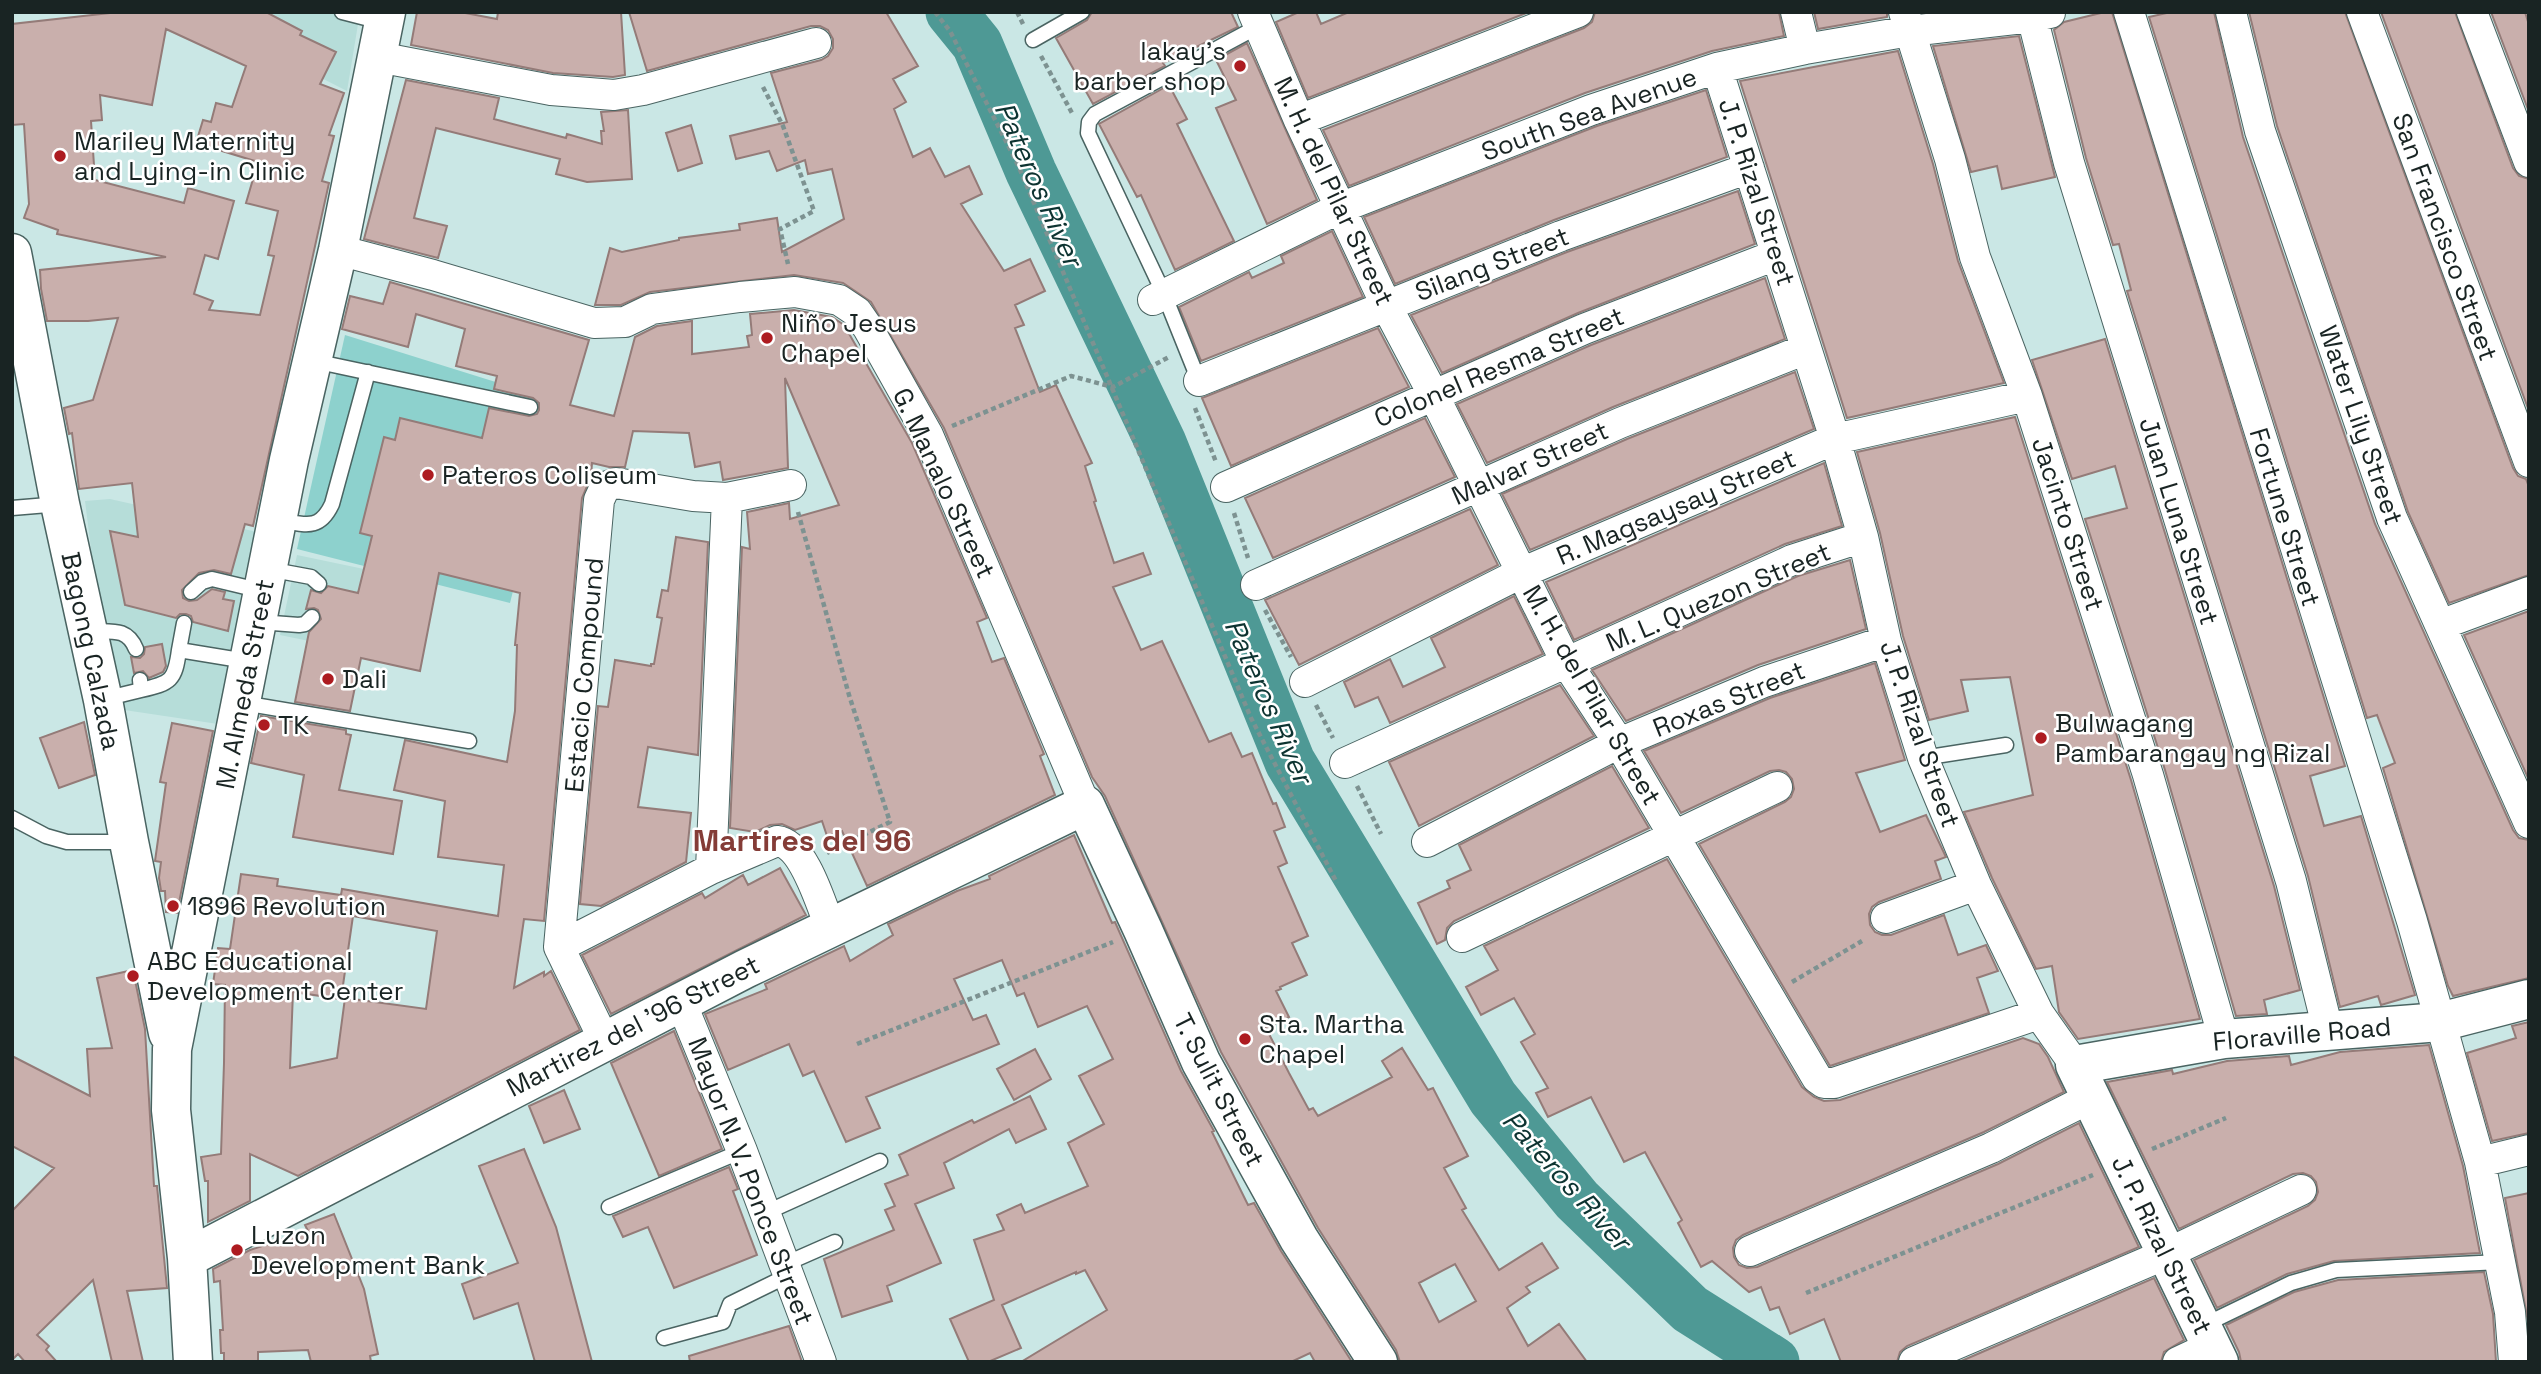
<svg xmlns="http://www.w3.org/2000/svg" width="2541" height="1374" font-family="'Space Grotesk',sans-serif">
	<rect width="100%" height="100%" fill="#cae7e5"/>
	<!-- built -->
	<path fill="#b6ddd9" d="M245 12H360L347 91 235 34Z
		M110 499 257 532 218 724 111 708 85 501Z
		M297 555 383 573 367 653 280 635Z"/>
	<!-- green -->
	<path fill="#8dd1cd" d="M345 335 560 402 510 603 297 549Z"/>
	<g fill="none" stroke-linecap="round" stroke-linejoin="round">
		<!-- river -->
		<path stroke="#4e9995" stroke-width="51" d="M951 12 977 44 1031 172 1161 443 1290 762 1493 1098 1577 1200 1690 1309 1774 1362"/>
	</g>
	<!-- building -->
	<path fill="#c9afac" stroke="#947b78" stroke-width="2" fill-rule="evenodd" d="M119 12H266L302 31 300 35 336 52 320 84 344 93 329 135 334 136 322 181 329 183 253 526 245 524 231 574 214 570 199 573 182 590 183 598 189 601 197 600 212 589 225 592 223 599 234 601 228 631 193 622 191 616 186 614H180L176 618 125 605 110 531 138 537 132 483 79 489 72 433 69 434 64 408 93 400 118 318 88 321H47L41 289 40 270 166 257 57 234 58 230 24 218 29 204 24 124 12 125V24ZM166 29 246 66 232 107 216 103 211 122 203 120 196 143 258 162 246 203 278 211 268 255 274 256 260 315 209 310 213 301 194 294 205 255 218 259 234 201 188 188 184 203 95 180 91 121 102 120 100 95 152 105Z
		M417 12H460L497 19 498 12H621L625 75 613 77 553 73 411 45Z
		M629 12H886L918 66 893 79 906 102 894 109 913 157 930 148 945 177 969 166 982 194 961 204 1004 271 1030 259 1045 291 1015 305 1024 325 1015 328 1040 392 1056 385 1092 463 1085 466 1096 501 1094 502 1114 563 1143 553 1151 574 1113 587 1141 650 1162 641 1209 742 1231 733 1242 757 1252 753 1273 804 1276 803 1285 827 1274 831 1287 863 1278 867 1308 936 1292 943 1307 975 1280 987 1281 989 1276 991 1289 1017 1266 1028 1289 1073 1309 1110 1313 1108 1318 1116 1392 1077 1382 1061 1402 1048 1428 1090 1433 1088 1468 1156 1444 1168 1466 1208 1462 1210 1499 1270 1542 1243 1558 1268 1526 1287 1530 1292 1507 1308 1528 1346 1559 1324 1587 1362H1400L1396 1350 1318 1228 1221 1052 1105 796 1092 777 944 428 871 302 843 283 794 275 650 292 621 305H595L610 248 622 252 679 240V238L740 230 739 224 777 218 782 252 844 219 832 169 808 174 805 160 777 171 769 151 736 159 730 136 787 122 771 73 821 60 828 56 833 48V39L828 30 820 26H811L647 71ZM1455 1264 1476 1301 1439 1322 1419 1283Z
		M1092 12H1231L1238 27 1163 63 1165 66 1093 104 1056 38 1087 20Z
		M1299 12H1316L1321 24 1349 12H1529L1308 98 1276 22Z
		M1595 12H1779L1784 36 1712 51 1585 93 1349 186 1323 130 1584 28 1592 22Z
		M1814 12H1887V17L1818 29Z
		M2105 12H2112L2345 766 2310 776 2324 826 2361 816 2415 995 2381 1005 2378 996 2340 1007 2308 876 2127 291 2131 290 2119 244 2113 245 2086 158 2054 30 2064 22Z
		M2171 12H2214L2243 137 2375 524 2513 830 2519 838 2529 840V978L2453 996 2448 986 2383 768 2395 763 2377 715 2367 718 2149 17Z
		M2249 12H2345L2513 468 2518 476 2526 479 2529 487V575L2449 603 2408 512 2277 126Z
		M2381 12H2455L2513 168 2519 176 2529 179V411Z
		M2491 12H2525L2529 25V112Z
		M2019 36 2055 177 2002 189 1997 166 1971 172 1933 46Z
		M1247 43 1317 200 1267 224 1216 108 1236 100 1216 60Z
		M1898 51 1933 164 1958 261 2004 383 1847 418 1740 81Z
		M406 80 499 98 494 119 566 138 567 134 602 144 601 131H604L601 112 628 110 632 179 587 182 556 174 560 159 436 128 414 218 447 226 438 258 364 239Z
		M1169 85 1187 119 1177 124 1234 241 1175 270 1141 195 1137 197 1099 124Z
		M1706 90 1727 157 1554 220 1395 284 1364 217 1597 126Z
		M691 125 702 163 678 171 666 133Z
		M1738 191 1755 244 1578 313 1442 373 1411 315 1567 252Z
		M1332 231 1363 297 1201 361 1179 307 1249 272 1252 278 1284 263 1281 256Z
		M1765 278 1785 339 1613 407 1487 463 1457 404 1591 345Z
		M390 282 589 340 570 405 614 416 635 337 657 326 692 321V354L749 347 747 336 752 335 750 314 794 310 832 317 844 325 912 443 987 618 977 622 992 662 1004 658 1044 754 1040 756 1055 795 867 886 842 831 827 836 822 821 795 830 782 824 770 825 755 832 730 828 742 547 750 549 747 512 789 503 790 519 839 505 785 378 788 468 723 480 720 462 695 467 689 433 633 431 625 467H609L592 463 591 477 582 498 544 921 524 919 514 988 544 972V976L551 971 580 1030 298 1176 250 1154V1201L208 1222V1181H205L201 1157 221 1154 224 1063 225 985 213 984 218 948 230 949 241 874 278 879 277 886 341 895 342 889 498 916 504 865 438 857 445 801 394 790 405 740 507 762 515 711 517 645H515L520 593 439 573 420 671 361 658 350 711 295 702 309 632 321 619 318 610 314 608 306 609 311 590 321 593 328 586 358 593 372 536 360 533 384 437 395 440 400 418 482 438 489 408 529 416 537 414 539 410V403L533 398 494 389 497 376 456 366 465 329 416 314 408 347 342 329 350 296 383 304ZM353 916 437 931 426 1009 345 998 337 1058 290 1068 293 992 341 999Z
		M1378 328 1409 387 1231 466 1202 398Z
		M2105 339 2274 886 2300 990 2264 1000 2267 1014 2236 1016 2165 770 2085 519 2127 508 2115 466 2072 479 2032 360Z
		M1795 372 1814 429 1530 550 1502 494 1627 439Z
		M2015 417 2131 780 2200 1019 2078 1039 2059 1012 2052 966 2036 969 1992 878 1964 812 2033 795 2010 677 1961 680 1968 711 1929 720 1903 636 1880 533 1857 452Z
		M1425 418 1455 477 1273 558 1245 498Z
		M1824 463 1842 526 1785 544 1574 640 1546 582Z
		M1470 509 1498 565 1299 665 1265 600Z
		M676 537 708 542 698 755 648 747 638 807 691 813 686 862 601 906 580 904 598 706 608 707 615 660 651 666V664H654L662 618 657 617 662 590 668 591Z
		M1850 560 1866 629 1758 665 1626 721 1592 670 1798 576Z
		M1514 596 1543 654 1390 723 1378 697 1355 707 1344 682 1390 659 1403 687 1445 667 1431 638Z
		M2529 611V780L2464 635Z
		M162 644 166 666 163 672 149 678 143 671 134 673 131 657 140 658 144 654 145 647Z
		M1875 663 1905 760 1856 773 1880 832 1926 815 1946 857 1935 861 1941 879 1879 902 1872 907 1869 914 1870 925 1875 932 1882 935H1891L1944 915 1958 955 1986 945 1998 971 1977 978 1989 1013 1830 1066 1699 844 1785 802 1791 797 1794 789 1792 779 1786 772 1779 770 1770 771 1681 813 1644 751 1770 698Z
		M1560 685 1594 736 1419 826 1389 762Z
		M261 716 346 730V734L351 735 339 790 402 801 393 854 293 837 304 775 251 763Z
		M84 722 95 775 59 788 40 738Z
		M172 723 213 731 177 913 166 912 165 891H161L159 878 161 862 155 861 166 783 160 782Z
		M1612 766 1649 828 1454 921 1447 928 1445 940 1437 944 1418 903 1450 888 1447 881 1471 870 1459 845Z
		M1074 835 1112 923 1115 922 1181 1071 1214 1131 1212 1132 1248 1205 1254 1203 1281 1251 1352 1362H1315L1310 1353 1291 1362H1021L1107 1310 1085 1270 1076 1274V1272L1002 1305 1021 1348 988 1362H969L950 1319 994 1300 974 1240 1004 1230 997 1215 1021 1204 1025 1213 1088 1186 1068 1143 1104 1124 1079 1076 1113 1059 1087 1006 1038 1027 1024 993 1017 996 1002 960 954 979 973 1020 986 1015 999 1044 866 1097 880 1128 846 1142 814 1071 803 1076 789 1044 728 1070 705 1014 767 989 765 984 844 946 850 961 893 935 888 924 957 891 990 879 989 876Z
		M1667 859 1802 1087 1814 1097 1824 1101 1840 1100 2023 1038 2039 1044 2048 1057 2064 1092 1984 1132 1743 1235 1736 1240 1733 1248 1734 1257 1739 1265 1747 1268 1757 1267 1998 1164 2079 1123 2139 1247 1907 1346 1900 1352 1897 1362H1841L1824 1319 1790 1334 1779 1307 1770 1310 1761 1287 1749 1292 1712 1261 1701 1267 1678 1223 1682 1220 1645 1152 1624 1162 1591 1097 1548 1117 1536 1093 1548 1088 1521 1042 1535 1034 1514 998 1481 1015 1466 987 1498 970 1484 946Z
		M780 868 806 915 611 1014 582 955 702 893 705 898 743 875 748 885Z
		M133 970 145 1029 154 1186H157L167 1288 127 1291 143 1362H112L93 1280 37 1335 49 1346 46 1350 57 1362H25L18 1354 12 1360V1211L54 1168 12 1146V1056L90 1096 87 1049 112 1048 97 978Z
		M2529 1022V1133L2492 1141 2467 1053 2516 1038 2512 1026Z
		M674 1031 722 1149 659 1176 611 1063Z
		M2429 1045 2463 1166 2480 1253 2334 1261 2287 1274 2217 1308 2194 1260 2308 1206 2315 1200 2318 1192 2316 1182 2311 1176 2303 1173 2293 1174 2179 1229 2107 1082 2172 1070 2173 1074 2227 1061 2289 1056 2291 1065 2340 1052Z
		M1035 1049 1051 1079 1014 1100 997 1069Z
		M564 1090 580 1129 544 1143 529 1106Z
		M1030 1096 1046 1129 1016 1143 1009 1129 944 1163 954 1188 915 1204 941 1263 887 1286 892 1301 842 1317 824 1259 894 1230 885 1210 895 1206 885 1184 908 1175 899 1155 972 1120 974 1123Z
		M524 1149 556 1227 592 1362H535L518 1303 474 1319 462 1284 518 1263 479 1166Z
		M729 1167 738 1189 733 1191 757 1255 674 1288 648 1227 623 1237 613 1216Z
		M2529 1193V1327L2505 1198Z
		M334 1214 364 1289 378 1354 370 1356 371 1362H311L308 1350 258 1352V1362H224V1353H221L220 1330H223L220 1281 214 1282 213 1269 250 1250 308 1231 305 1225Z
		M2484 1272 2493 1314 2496 1362H2241L2239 1352 2226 1325 2294 1292 2338 1280Z
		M2154 1278 2184 1340 2164 1352 2161 1362H1959Z
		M789 1326 802 1362H690L689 1356Z"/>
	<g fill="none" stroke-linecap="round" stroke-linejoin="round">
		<defs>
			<path id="lane" d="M342 12 381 22
				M1033 40 1082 12
				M314 361 530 407
				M1199 381 1164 294 1088 133 1089 122 1095 114 1259 26
				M12 508 60 504
				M278 520C304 524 319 532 332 504L368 372
				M268 569 311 577 319 584
				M191 592 202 582 212 579 262 591
				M259 622 299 625 305 624 312 617
				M184 623 179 650 246 661
				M90 631C111 632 127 627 136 649
				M141 690C171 683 175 681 179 650
				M104 699 141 690 140 680
				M243 703 469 741
				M1923 758 2006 745
				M12 818 46 836 67 842H128
				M609 1207 742 1151
				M765 1213 880 1161
				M785 1264 835 1242
				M2202 1326 2291 1283 2336 1270 2500 1262
				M664 1338 723 1322 730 1304 789 1275"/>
			<path id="street" d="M1253 12 1299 120 1386 305 1433 394 1566 662 1619 743 1817 1078 1824 1083H1834L2039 1014
				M1796 12 1805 49
				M1904 12 1950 159 1975 257 2027 396 2148 775 2224 1039
				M2031 12 2069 163 2291 881 2328 1030
				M2129 12 2412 921 2480 1162 2510 1312 2514 1362
				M2231 12 2260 131 2392 518 2529 823
				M2362 12 2529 462
				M2472 12 2529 162
				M378 57 551 90 614 95 643 90 816 43
				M1717 68 1835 439 1863 537 1886 641 1923 758 1976 885 2039 1014 2075 1065
				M1299 120 1578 12
				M338 250 433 275 594 323 625 322 652 309 740 297 795 292 839 300 857 312 868 328 928 435 1085 805
				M1153 300 1340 208 1591 110 1717 68 1805 49 1910 31 2033 17 2050 13
				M1199 381 1561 236 1749 168
				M1226 487 1584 329 1776 255
				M1256 585 1620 423 1806 349
				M2440 625 2529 592
				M1305 682 1521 573 1835 439 2027 396
				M1345 763 1792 560 1863 537
				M1427 842 1619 743 1764 682 1886 641
				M711 869 777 841C804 844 821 904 830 927
				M1886 918 1976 885
				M1462 937 1777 787
				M559 947 711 869 727 498
				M681 1002 742 1151 821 1362
				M605 1042 559 947 599 500 605 487 616 483 693 496 727 498 791 485
				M2480 1162 2529 1150
				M1750 1251 1991 1148 2090 1098
				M1914 1362 2166 1254 2301 1190
				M2178 1362 2212 1346"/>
			<path id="secondary" d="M12 253 60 504 103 700 129 842 168 1033
				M187 1258 745 969 1085 805 1143 930 1201 1062 1299 1239 1378 1362
				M193 1362 187 1258 171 1110 172 1049 289 460 338 250 386 12
				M2219 1362 2075 1065 2224 1039 2440 1022 2529 999"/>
		</defs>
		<!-- lane casing -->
		<use href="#lane" stroke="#4a6462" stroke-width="17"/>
		<!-- street casing -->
		<use href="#street" stroke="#4a6462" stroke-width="32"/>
		<!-- secondary casing -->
		<use href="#secondary" stroke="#4a6462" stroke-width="41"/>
		<!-- path -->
		<path stroke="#7d9291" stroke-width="4.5" stroke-dasharray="5 3.5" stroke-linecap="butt" d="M935 12 950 31 1018 165 1251 718 1337 883
			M1017 12 1023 24
			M1041 56 1072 113
			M763 87 783 126 814 211 780 229 788 264
			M1195 408 1216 462
			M952 426 1071 376 1113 387 1169 357
			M798 512 849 695 890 822 827 853
			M1234 513 1248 558
			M1265 610 1291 657
			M1316 705 1333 738
			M1357 786 1381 834
			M1792 982 1862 941
			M857 1044 1113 942
			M2152 1149 2226 1118
			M1806 1293 2093 1175"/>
		<!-- lane -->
		<use href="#lane" stroke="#fff" stroke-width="14"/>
		<!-- street -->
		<use href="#street" stroke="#fff" stroke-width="30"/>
		<!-- secondary -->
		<use href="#secondary" stroke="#fff" stroke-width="38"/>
	</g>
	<!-- markers -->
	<g fill="#ad1b20" stroke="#fff" stroke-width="2.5">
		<circle cx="1240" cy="66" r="7"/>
		<circle cx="60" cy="156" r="7"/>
		<circle cx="767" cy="338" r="7"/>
		<circle cx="428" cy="475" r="7"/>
		<circle cx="328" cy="679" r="7"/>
		<circle cx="264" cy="725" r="7"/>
		<circle cx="2041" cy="738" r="7"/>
		<circle cx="173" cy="906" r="7"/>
		<circle cx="133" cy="976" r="7"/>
		<circle cx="1245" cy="1039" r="7"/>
		<circle cx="237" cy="1250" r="7"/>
	</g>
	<g text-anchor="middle" stroke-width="5" stroke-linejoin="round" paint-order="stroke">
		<!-- poi labels -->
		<g font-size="26" fill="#192423" stroke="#fff" text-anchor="start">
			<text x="1226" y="60" text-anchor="end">lakay's<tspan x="1226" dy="30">barber shop</tspan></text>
			<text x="74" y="150">Mariley Maternity<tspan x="74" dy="30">and Lying-in Clinic</tspan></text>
			<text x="781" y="332">Niño Jesus<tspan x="781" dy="30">Chapel</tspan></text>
			<text x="442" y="484">Pateros Coliseum</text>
			<text x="342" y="688">Dali</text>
			<text x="2055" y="732">Bulwagang<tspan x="2055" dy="30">Pambarangay ng Rizal</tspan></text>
			<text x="278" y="734">TK</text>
			<text x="187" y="915">1896 Revolution</text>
			<text x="147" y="970">ABC Educational<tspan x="147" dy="30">Development Center</tspan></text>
			<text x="1259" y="1033">Sta. Martha<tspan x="1259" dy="30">Chapel</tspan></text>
			<text x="251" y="1244">Luzon<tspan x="251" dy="30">Development Bank</tspan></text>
		</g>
		<!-- street labels -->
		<g font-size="26" fill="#192423" stroke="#fff">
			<text transform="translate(1589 114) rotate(-20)" y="9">South Sea Avenue</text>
			<text transform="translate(1334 191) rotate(65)" y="9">M. H. del Pilar Street</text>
			<text transform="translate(1757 192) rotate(72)" y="9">J. P. Rizal Street</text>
			<text transform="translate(2445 237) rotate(70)" y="9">San Francisco Street</text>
			<text transform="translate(1492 264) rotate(-21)" y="9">Silang Street</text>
			<text transform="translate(1499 367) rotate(-23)" y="9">Colonel Resma Street</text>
			<text transform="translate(2361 425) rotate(71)" y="9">Water Lily Street</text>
			<text transform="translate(1530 463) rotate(-24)" y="9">Malvar Street</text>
			<text transform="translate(944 483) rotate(65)" y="9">G. Manalo Street</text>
			<text transform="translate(1676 507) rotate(-23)" y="9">R. Magsaysay Street</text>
			<text transform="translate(2285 517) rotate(73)" y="9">Fortune Street</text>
			<text transform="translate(2179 521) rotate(73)" y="9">Juan Luna Street</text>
			<text transform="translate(2068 524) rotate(72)" y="9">Jacinto Street</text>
			<text transform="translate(1718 597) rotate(-23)" y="9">M. L. Quezon Street</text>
			<text transform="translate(91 651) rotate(78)" y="9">Bagong Calzada</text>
			<text transform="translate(584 675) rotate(-85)" y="9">Estacio Compound</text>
			<text transform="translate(245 684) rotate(-79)" y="9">M. Almeda Street</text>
			<text transform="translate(1592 695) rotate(60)" y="9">M. H. del Pilar Street</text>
			<text transform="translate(1729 699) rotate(-22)" y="9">Roxas Street</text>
			<text transform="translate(1920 734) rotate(71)" y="9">J. P. Rizal Street</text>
			<text transform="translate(633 1026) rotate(-27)" y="9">Martirez del '96 Street</text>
			<text transform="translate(2302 1034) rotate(-5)" y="9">Floraville Road</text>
			<text transform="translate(1219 1090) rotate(63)" y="9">T. Sulit Street</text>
			<text transform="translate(751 1181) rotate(69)" y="9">Mayor N. V. Ponce Street</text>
			<text transform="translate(2162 1245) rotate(64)" y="9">J. P. Rizal Street</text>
		</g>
		<!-- water labels -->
		<g font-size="28" font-style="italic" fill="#0d3331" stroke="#fff">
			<text transform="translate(1039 184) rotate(66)" y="10">Pateros River</text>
			<text transform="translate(1269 701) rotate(66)" y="10">Pateros River</text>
			<text transform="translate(1567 1180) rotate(48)" y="10">Pateros River</text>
		</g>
		<!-- quarter labels -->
		<g font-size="30" font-weight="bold" fill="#843c37" stroke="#fff">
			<text x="802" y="851">Martires del 96</text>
		</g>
	</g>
	<!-- border -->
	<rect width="2541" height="1374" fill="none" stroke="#192423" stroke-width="28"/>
</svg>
